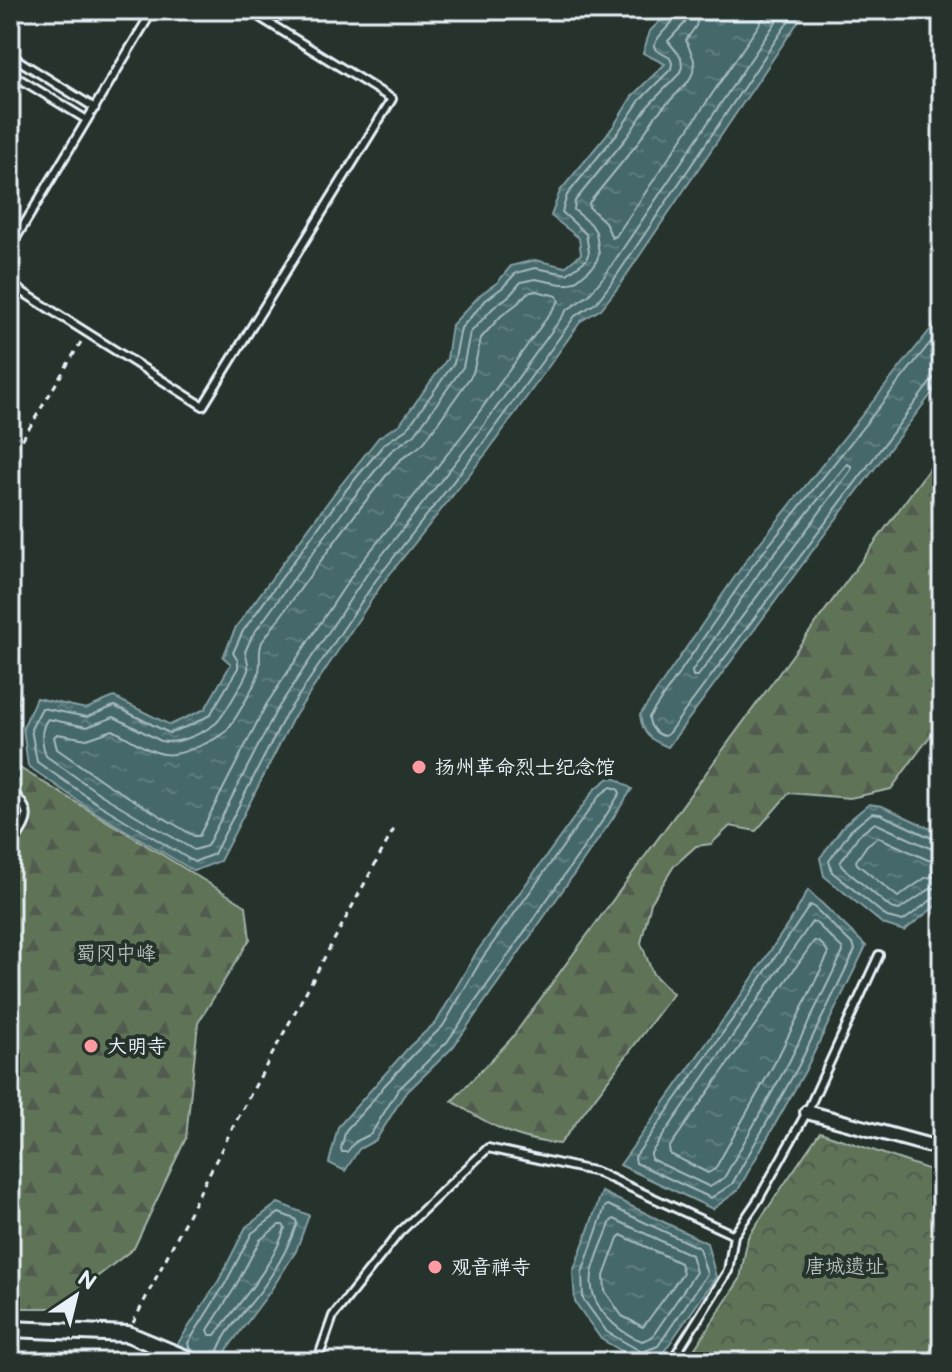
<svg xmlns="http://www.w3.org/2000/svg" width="952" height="1372" font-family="'Balsamiq Sans','LXGW WenKai TC',sans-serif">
	<defs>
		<pattern id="forest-firs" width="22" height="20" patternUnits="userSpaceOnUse" patternTransform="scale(2)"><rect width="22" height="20" fill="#5e7357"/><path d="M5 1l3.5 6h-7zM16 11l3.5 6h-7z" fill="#515b50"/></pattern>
		<pattern id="park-crowns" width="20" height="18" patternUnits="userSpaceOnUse" patternTransform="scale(2)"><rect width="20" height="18" fill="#5e7357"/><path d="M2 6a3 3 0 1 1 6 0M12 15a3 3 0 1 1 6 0" fill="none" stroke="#515b50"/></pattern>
		<pattern id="water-ripples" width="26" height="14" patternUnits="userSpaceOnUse" patternTransform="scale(2)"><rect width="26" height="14" fill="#44686a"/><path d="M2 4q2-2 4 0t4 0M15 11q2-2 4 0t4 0" fill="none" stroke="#5f7e80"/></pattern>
	</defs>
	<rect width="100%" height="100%" fill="#26332d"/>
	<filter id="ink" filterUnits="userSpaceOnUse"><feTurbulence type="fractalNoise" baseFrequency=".0125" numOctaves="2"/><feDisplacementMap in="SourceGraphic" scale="16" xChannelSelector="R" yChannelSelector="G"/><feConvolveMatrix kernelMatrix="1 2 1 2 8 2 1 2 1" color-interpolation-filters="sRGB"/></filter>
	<g filter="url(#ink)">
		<!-- forest -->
		<path fill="url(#forest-firs)" stroke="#a3b2a8" stroke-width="2" d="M942 451V720L891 789 850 798 789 793 756 831 730 826 711 844 696 846 674 866 651 903 641 943 653 974 673 994 560 1144C518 1141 487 1124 452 1101L511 1039Z
			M10 618 13 623 18 703 10 752Z
			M10 762 246 906 250 939 198 1023 186 1138 134 1248 57 1308H10Z"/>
		<!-- park -->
		<path fill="url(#park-crowns)" stroke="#a3b2a8" stroke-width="2" d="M820 1132 942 1174V1334L922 1362H686L740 1279 748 1237Z"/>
		<!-- water -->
		<path fill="url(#water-ripples)" stroke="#869fa3" stroke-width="2" d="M671 10H806L619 286 601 309 581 321 488 451 382 584 292 720 220 861 194 871 90 809 28 766 23 728 36 698 86 709 114 697 170 725 205 709 231 664 223 657 236 627 336 491 379 437 400 424 447 359 452 325 481 294 498 282 511 266 535 260 565 267 581 254 579 238 551 216 560 191 613 127 633 95 665 64 643 53 650 31Z
			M942 315V380L827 531 668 747C650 740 643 735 640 715L747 559Z
			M612 776 632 789 609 824 453 1047 404 1095 376 1140 359 1149 345 1171 329 1163 338 1127 409 1047 437 1021 476 953 595 789Z
			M869 804 882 806 942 834V901L904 931 883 924 824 876 820 858 845 824Z
			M808 890 866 946 805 1071 738 1190 713 1209 620 1165 743 992 796 912Z
			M602 1192 707 1243 716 1277 663 1353 639 1361 601 1339 575 1302 573 1272Z
			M278 1203 309 1215 296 1251 269 1293 228 1348 222 1362H196L175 1348 219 1280 246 1227Z"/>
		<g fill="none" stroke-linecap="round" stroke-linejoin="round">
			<!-- shore -->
			<path stroke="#a6babf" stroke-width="2" d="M678 10C676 25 660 29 654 46L656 50 670 58 672 63 671 69 640 100 619 131 567 195 562 212 586 234 589 252 586 260 567 274 535 268 516 273 503 287 486 300 461 328 454 363 407 429 384 444 342 495 243 631 233 653 238 661V668L210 715 191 725 169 733 115 706 87 717 42 708 31 729 37 762 95 802 194 862 214 854 285 716 376 580 481 446 575 316 596 303 613 281 796 10
				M688 10 685 23 668 41 681 57 682 67 679 74 648 106 627 137 575 201 574 210 591 224 596 232 599 254 595 265 576 281 569 284H561L535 279 521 282 510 295 493 308 470 333 463 367 415 434 391 451 350 502 252 636 245 652C247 658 249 663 248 670 245 679 222 719 215 724 201 734 178 745 161 741L114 717 87 727 48 719C39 729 42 744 46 756L100 794 194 850 207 846 276 711 367 574 473 440 567 310 589 295 605 275 784 10
				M700 10 696 26 686 40 694 60 693 72 689 81 657 114 637 144 589 203V207L605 222 612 238 616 236 769 10
				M536 291 557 296 559 301 464 433 357 568 266 705 199 836H194L107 784 57 749 54 737 57 734 87 739 113 730C129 738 146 751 164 754 179 757 215 741 226 731 235 721 252 690 257 678 263 665 257 654 262 642 306 582 348 520 396 464 404 455 417 451 425 441L473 373 481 338 501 316 518 303 527 293Z
				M942 328 754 564 649 717C649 726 655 734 664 736L667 735 932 380 936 376H942
				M847 464 851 466V470L698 676H693L692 671 761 570Z
				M611 787 618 789 620 793 603 820 447 1042 398 1090 371 1134 355 1142 347 1152H342L341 1148 346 1130 370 1104 384 1086 415 1053 443 1026 483 957 600 795Z
				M942 840H936L880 814 872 813 851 830 829 861 832 872 887 917 903 921 934 898 942 897
				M942 850 932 849 875 823 858 836 840 863 842 867 891 908 899 910 930 889 942 887
				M942 862 928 860 878 837 867 845 856 861 857 864 898 897 925 878 942 875
				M810 905 814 907 854 946 855 950 798 1067 732 1184 711 1198 636 1163 635 1157 749 996Z
				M812 922 816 923 842 948 843 952 789 1062 724 1178 710 1187 651 1159V1153Z
				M814 941C820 941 828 949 828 955L778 1057 715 1169 708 1173 670 1154 669 1148Z
				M608 1205 699 1248 707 1274 658 1346 642 1352 607 1332 583 1299 582 1273 605 1207Z
				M614 1219 691 1255 696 1272 652 1337 642 1341C617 1332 587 1305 592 1275 594 1260 606 1236 611 1221Z
				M279 1225H283L285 1228C273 1266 239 1303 215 1335H210L208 1330 234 1289 260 1240Z
				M621 1235 680 1263 683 1273 643 1327 622 1316 605 1291 604 1276 618 1238Z
				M199 1362 198 1355 189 1347 188 1343 225 1284 252 1233 279 1213 295 1219 297 1223C289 1247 277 1268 262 1289 247 1310 218 1336 215 1362"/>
			<defs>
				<path id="service" d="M10 55 95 108
					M10 73 87 120
					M10 248 153 10
					M10 284 203 406 392 99 248 10
					M10 790C37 815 27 821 10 848
					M317 1362 333 1316 399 1233 488 1148 597 1172 734 1235
					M671 1362 728 1271 734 1235 758 1200 807 1112 879 955"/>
				<path id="minor" d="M807 1112 942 1149"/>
				<path id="tertiary" d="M10 1329 128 1334 186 1358 190 1362"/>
			</defs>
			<!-- service casing -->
			<use href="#service" stroke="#e8f1f8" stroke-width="12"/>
			<!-- minor casing -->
			<use href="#minor" stroke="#e8f1f8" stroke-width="18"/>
			<!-- tertiary casing -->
			<use href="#tertiary" stroke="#e8f1f8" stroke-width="20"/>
			<!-- path -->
			<path stroke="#e8f1f8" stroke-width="3" stroke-dasharray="6 6" stroke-linecap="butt" d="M10 460 81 342
				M133 1323 234 1125 394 829"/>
			<!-- service -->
			<use href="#service" stroke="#26332d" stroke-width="6"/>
			<!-- minor -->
			<use href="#minor" stroke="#26332d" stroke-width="12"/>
			<!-- tertiary -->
			<use href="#tertiary" stroke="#26332d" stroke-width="14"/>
		</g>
	</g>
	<!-- markers -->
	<g fill="#ff9aa2" stroke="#26332d" stroke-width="3">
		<circle cx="419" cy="767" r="8"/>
		<circle cx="91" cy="1046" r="8"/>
		<circle cx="435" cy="1267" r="8"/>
	</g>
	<g text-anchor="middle" stroke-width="8" stroke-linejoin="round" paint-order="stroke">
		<!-- poi labels -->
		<g font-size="20" fill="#e8f1f8" stroke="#26332d" text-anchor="start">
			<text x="435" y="774">扬州革命烈士纪念馆</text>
			<text x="107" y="1053">大明寺</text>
			<text x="451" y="1274">观音禅寺</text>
		</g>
		<!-- park labels -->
		<g font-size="20" fill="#b1bfb8" stroke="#26332d">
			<text x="116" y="960">蜀冈中峰</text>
			<text x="845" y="1273">唐城遗址</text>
		</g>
	</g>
	<!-- margin -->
	<rect width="952" height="1372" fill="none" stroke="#26332d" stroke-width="40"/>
	<rect x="20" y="20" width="912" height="1332" fill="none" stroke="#e8f1f8" stroke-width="3" filter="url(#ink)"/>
	<!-- north arrow -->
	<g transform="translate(76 1296) rotate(35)" stroke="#26332d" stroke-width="6" paint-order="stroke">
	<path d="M0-6L14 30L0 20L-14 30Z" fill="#e8f1f8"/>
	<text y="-12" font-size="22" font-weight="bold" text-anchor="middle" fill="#e8f1f8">N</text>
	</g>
</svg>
